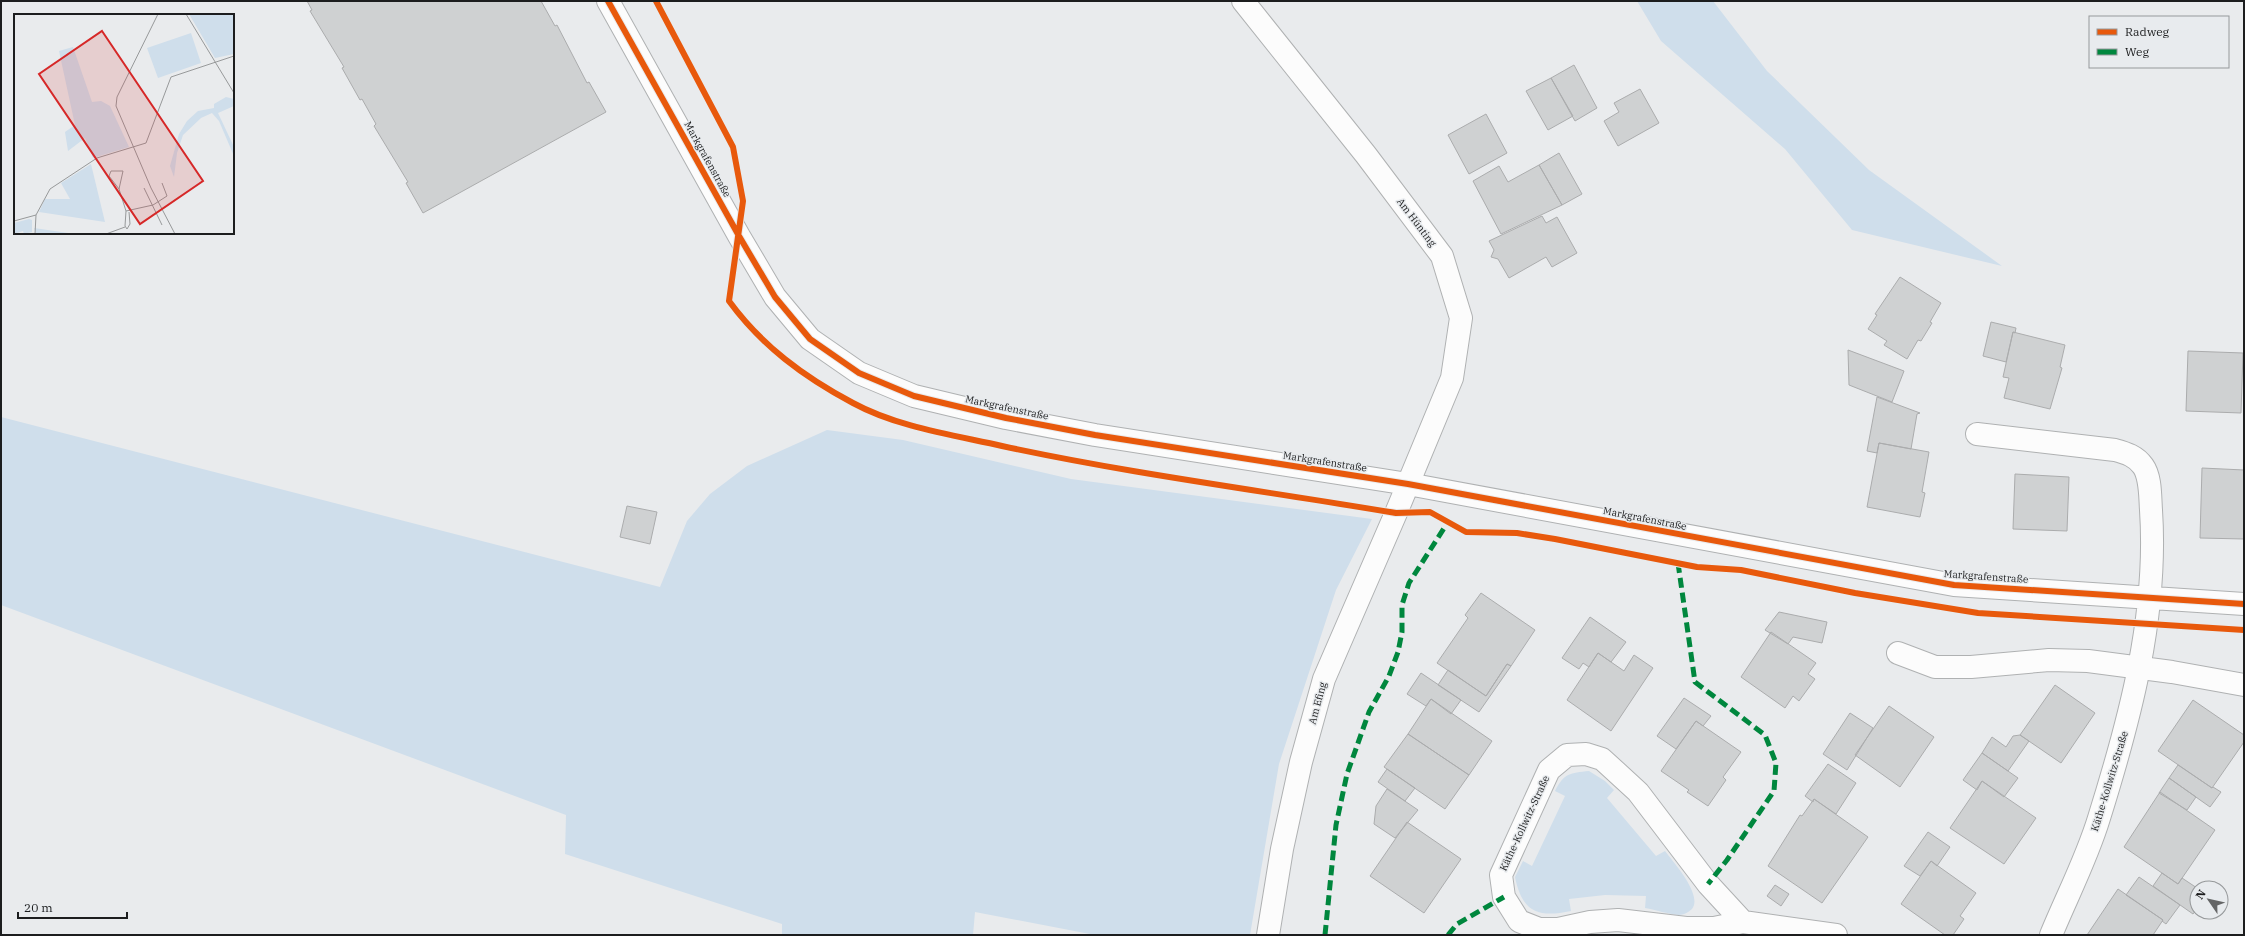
<svg xmlns="http://www.w3.org/2000/svg" width="2245" height="936" font-family="'IBM Plex Serif',serif">
	<rect width="100%" height="100%" fill="#e9ebed"/>
	<!-- grass -->
	<path fill="#cfdeeb" d="M1637 1H1713L1767 71 1869 170 2002 266 1852 230 1785 149 1661 41Z
		M1 417 660 587 687 521 710 494 747 466 827 430 903 440 1071 479 1372 519 1336 590 1279 764 1250 935H1095L975 912 973 935H782V924L565 854 566 815 1 605Z
		M1589 771 1605 781 1614 790 1607 798 1656 856 1665 851C1674 863 1703 895 1692 909 1689 912 1683 915 1679 915 1668 914 1656 910 1645 908L1646 896 1605 895 1569 899 1571 911C1538 918 1522 912 1515 877L1523 861 1532 866 1565 796 1555 791C1564 773 1570 773 1589 771Z"/>
	<!-- building -->
	<path fill="#cfd1d2" stroke="#abacad" d="M307 1H541L555 26 557 25 587 83 589 82 606 112 423 213 406 183 408 182 374 126 376 124 362 99 360 100 342 68 344 67 310 11 312 10Z
		M1574 65 1597 108 1575 121 1551 78Z
		M1551 78 1573 116 1548 130 1526 91Z
		M1640 89 1659 123 1618 146 1604 121 1619 112 1614 103Z
		M1486 114 1507 153 1469 174 1448 135Z
		M1559 153 1582 194 1562 205 1539 165Z
		M1539 165 1562 205 1501 234 1473 181 1499 166 1508 182Z
		M1542 216 1546 223 1557 217 1577 253 1552 267 1546 257 1509 278 1498 259 1491 257 1494 250 1489 241Z
		M1900 277 1941 303 1930 322 1932 323 1921 341 1918 340 1907 359 1884 345 1887 341 1868 329 1877 315 1875 314Z
		M1991 322 2016 328 2015 333 2013 332 2006 362 1983 356Z
		M2013 332 2065 345 2060 367 2062 368 2050 409 2004 398 2009 378 2003 377Z
		M1848 350 1904 371 1892 402 1849 385Z
		M2188 351 2243 353 2241 413 2186 411Z
		M1877 397 1920 413 1917 414 1911 449 1879 443 1877 453 1867 451Z
		M1879 443 1929 452 1922 492 1925 493 1920 517 1867 507Z
		M2202 468 2244 470V539L2200 538Z
		M2015 474 2069 477 2067 531 2013 529Z
		M627 506 657 512 650 544 620 537Z
		M1481 593 1535 630 1511 666 1507 664 1486 696 1437 663 1468 618 1465 615Z
		M1779 612 1827 622 1822 643 1793 637 1788 644 1765 630Z
		M1590 617 1626 642 1611 662 1598 653 1589 667 1583 663 1579 669 1562 658Z
		M1771 632 1816 663 1808 674 1815 679 1799 701 1793 696 1785 708 1741 677Z
		M1598 653 1624 671 1634 655 1653 668 1611 731 1567 700Z
		M1507 664 1511 666 1479 712 1438 685 1448 670 1486 696Z
		M1421 673 1461 700 1451 714 1431 699 1426 706 1407 694Z
		M2055 685 2095 713 2061 763 2020 735Z
		M1684 698 1711 716 1703 726 1696 721 1676 749 1657 736Z
		M1431 699 1492 741 1469 775 1408 734Z
		M2193 700 2244 735V742L2212 788 2158 751Z
		M1889 706 1934 737 1900 787 1855 755Z
		M1850 713 1873 728 1847 770 1823 754Z
		M1696 721 1741 752 1723 777 1726 780 1708 806 1687 792 1689 790 1661 771Z
		M1408 734 1469 775 1445 809 1384 767Z
		M2020 735 2029 741 2008 771 1982 753 1992 737 2006 747 2013 736Z
		M1982 753 2018 778 2004 797 1982 781 1977 790 1963 780Z
		M1828 764 1856 783 1836 814 1814 799 1813 802 1805 796Z
		M2178 765 2212 788 2213 787 2221 792 2210 807 2169 778Z
		M1387 769 1415 788 1405 801 1378 782Z
		M2169 778 2196 797 2187 810 2159 793Z
		M1982 781 2036 818 2004 864 1950 828Z
		M1387 789 1418 810 1395 838 1374 824 1376 806Z
		M2160 792 2215 830 2178 884 2124 847Z
		M1814 799 1868 837 1822 903 1768 866 1800 815 1802 816Z
		M1407 822 1461 859 1424 913 1370 876Z
		M1928 832 1950 847 1937 866 1931 861 1920 876 1904 866Z
		M1931 861 1976 893 1960 916 1964 919 1953 935H1945L1901 904Z
		M2162 873 2178 884 2182 878 2197 888V909L2193 914 2153 886Z
		M2139 877 2180 905 2166 924 2162 921 2163 920 2126 895Z
		M1775 885 1789 894 1781 906 1767 896Z
		M2118 889 2163 920 2153 935H2087Z"/>
	<g fill="none" stroke-linecap="round" stroke-linejoin="round">
		<defs>
			<path id="minor" d="M608 1 739 236 775 297 810 339 859 373 914 396 1006 418 1095 435 1408 484 1954 585 2244 604
				M1243 1 1366 155 1442 256 1461 318 1452 378 1396 513 1324 679 1301 762 1282 849 1268 935
				M1977 434 2115 450C2126 453 2136 456 2143 466 2151 477 2150 497 2151 510 2158 615 2130 719 2099 818 2087 858 2067 896 2051 935
				M1898 653 1935 667H1971L2049 660 2088 661 2172 672 2244 685
				M1743 922 1708 884 1638 792 1602 759 1586 754 1567 755 1549 770 1501 875 1504 897 1519 921 1539 929H1558L1590 922 1618 920 1686 928H1714L1743 922 1836 935"/>
		</defs>
		<!-- minor casing -->
		<use href="#minor" stroke="#afb1b2" stroke-width="24"/>
		<!-- minor -->
		<use href="#minor" stroke="#fcfcfc" stroke-width="22"/>
		<!-- quiet -->
		<path stroke="#00873e" stroke-width="5" stroke-dasharray="10 5" stroke-linecap="butt" d="M1678 563 1695 682 1765 735 1776 763 1774 791 1727 860 1708 884
			M1325 935 1336 825 1347 774 1369 712 1389 676 1398 652 1402 632V605L1409 583 1448 522
			M1448 935 1457 924 1504 897"/>
		<defs>
			<path id="cycleway" d="M608 1 739 236 775 297 810 339 859 373 914 396 1006 418 1095 435 1408 484 1954 585 2244 604
				M656 1 733 147 743 201 729 301C762 346 804 377 853 403 897 427 953 435 1002 446 1132 474 1265 491 1396 513L1430 512 1466 532 1517 533 1555 539 1697 567 1741 570 1855 593 1978 613 2244 630"/>
		</defs>
		<!-- cycleway casing -->
		<use href="#cycleway" stroke="#e8ebee" stroke-width="8"/>
		<!-- cycleway -->
		<use href="#cycleway" stroke="#e8590c" stroke-width="6"/>
	</g>
	<g text-anchor="middle" stroke-width="3" stroke-linejoin="round" paint-order="stroke">
		<!-- street labels -->
		<g font-size="10" fill="#1c1d1e" stroke="#e8ebee">
			<text transform="translate(708 159) rotate(61)" y="4">Markgrafenstraße</text>
			<text transform="translate(1417 222) rotate(53)" y="4">Am Hünting</text>
			<text transform="translate(1007 407) rotate(12)" y="4">Markgrafenstraße</text>
			<text transform="translate(1325 461) rotate(9)" y="4">Markgrafenstraße</text>
			<text transform="translate(1645 518) rotate(11)" y="4">Markgrafenstraße</text>
			<text transform="translate(1986 576) rotate(4)" y="4">Markgrafenstraße</text>
			<text transform="translate(1317 703) rotate(-75)" y="4">Am Efing</text>
			<text transform="translate(2109 781) rotate(-73)" y="4">Käthe-Kollwitz-Straße</text>
			<text transform="translate(1524 823) rotate(-65)" y="4">Käthe-Kollwitz-Straße</text>
		</g>
	</g>
	<!-- overview -->
	<g transform="translate(14 14)">
		<rect width="220" height="220" fill="#e9ebed"/>
		<path d="M175 0H220V40L201 44ZM177 19 187 49 144 64 133 34ZM59 33 78 88 87 87 96 92 115 133 79 144 71 124 54 137 51 118 61 111 45 37ZM212 83 220 85V92L204 99 220 133V142L205 107 198 99 187 104 169 121 163 139 160 163 156 152 165 120 173 107 184 97 200 94V90ZM77 150 91 208 25 198 31 185H56L47 169ZM15 205 18 206V218L10 220 9 217 0 220V209ZM20 214 61 220H22Z" fill="#cfdeeb"/>
		<path fill="none" stroke="#97999a" stroke-width="1" d="M144 0 103 83 102 92 137 174 161 220M172 0 220 79M130 174 148 211M105 175 95 162 97 157H109L105 175 112 197M115 198 116 210 113 215 111 212 112 197 139 191 153 182 148 169M0 207 22 201M21 220 22 201 36 175 83 144 132 129 157 63 220 42M92 220 111 213"/>
		<path fill="#d62828" fill-opacity="0.15" stroke="#d62828" stroke-width="2" d="M88 17 189 167 126 210 25 60Z"/>
		<rect width="220" height="220" fill="none" stroke="#1c1d1e" stroke-width="2"/>
	</g>
	<!-- border -->
	<rect width="2245" height="936" fill="none" stroke="#1c1d1e" stroke-width="4"/>
	<!-- legend -->
	<rect x="2089" y="16" width="140" height="52" fill="#e8ebee" stroke="#96999b"/>
	<rect x="2097" y="29" width="20" height="6" fill="#e8590c" stroke="#96999b"/>
	<text x="2125" y="36" font-size="12" fill="#1c1d1e">Radweg</text>
	<rect x="2097" y="49" width="20" height="6" fill="#00873e" stroke="#96999b"/>
	<text x="2125" y="56" font-size="12" fill="#1c1d1e">Weg</text>
	<!-- north arrow -->
	<g transform="translate(2209 900) rotate(304)"><circle r="19" fill="#e8ebee" stroke="#96999b"/>
	<path d="M0-3L7 15L0 10L-7 15Z" fill="#646566"/>
	<text y="-6" font-size="11" font-weight="bold" text-anchor="middle" fill="#1c1d1e">N</text>
	</g>
	<!-- scale -->
	<path d="M18 912v6h109v-6" fill="none" stroke="#1c1d1e" stroke-width="2"/>
	<text x="24" y="912" font-size="12" fill="#1c1d1e" stroke="#e8ebee" stroke-width="3" paint-order="stroke">20 m</text>
</svg>
